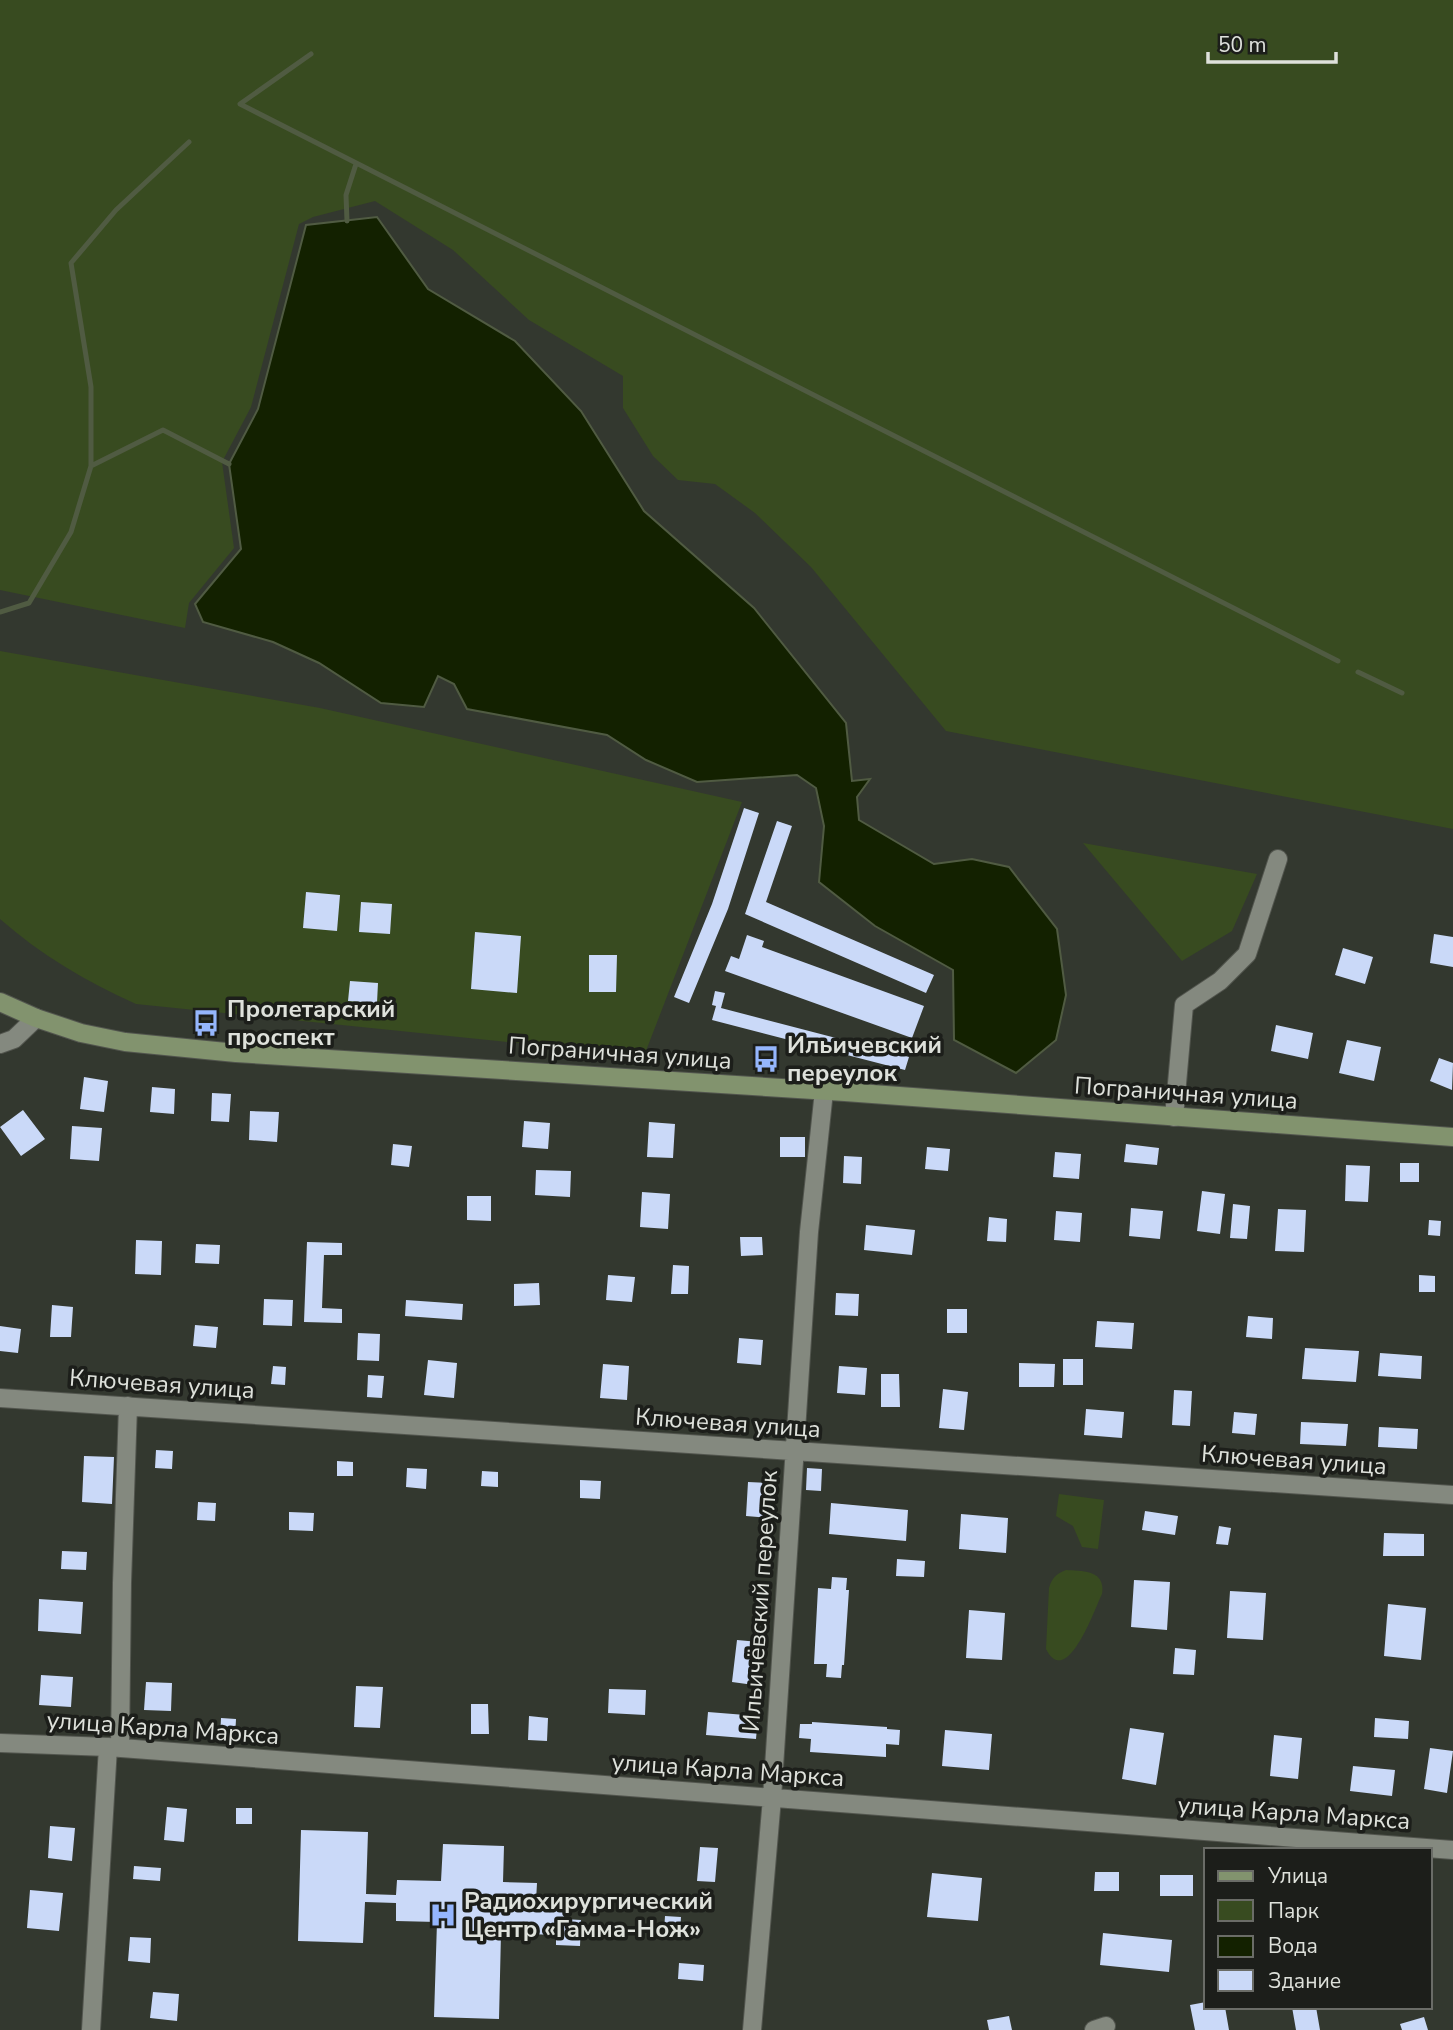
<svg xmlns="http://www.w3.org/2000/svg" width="1453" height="2030" font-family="'Nunito Sans',sans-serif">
	<rect width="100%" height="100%" fill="#33382f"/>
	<!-- green -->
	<path fill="#384b20" d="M0 0H1453V829L946 731 811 567 755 513 715 484 678 480 653 456 623 408V376L529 320 453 250 375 201 313 217 299 224 251 407 222 462 234 548 189 603 185 628 0 590Z
		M0 651 320 708 742 802 644 1056 136 1004C87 982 41 955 0 919Z
		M1083 843 1257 874 1232 931 1182 961Z
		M1059 1494 1104 1500 1098 1549 1082 1547 1073 1526 1056 1516Z
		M1066 1570C1083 1571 1106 1570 1102 1594 1095 1608 1067 1690 1046 1649L1049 1588C1052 1578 1056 1574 1066 1570Z"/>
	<!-- water -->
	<path fill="#132100" stroke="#505b42" stroke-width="2" d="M377 217 428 289 515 341 581 411 644 511 754 608 846 723 852 781 870 779 857 797 859 820 934 864 972 859 1009 867 1057 929 1066 995 1056 1040 1016 1073 954 1040 953 970 875 926 819 882 824 826 816 788 797 775 697 782 646 760 607 735 467 709 454 684 438 676 424 707 381 703 319 663 273 642 203 622 195 604 241 549 229 464 258 409 306 225Z"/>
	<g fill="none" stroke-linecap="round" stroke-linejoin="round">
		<!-- stream -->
		<path stroke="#505b42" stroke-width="5" d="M311 54 240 104 1338 661
			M347 221 346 195 356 164
			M91 466V387L71 263 116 210 189 142
			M0 612 29 603 71 532 91 466 163 430 229 464
			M1358 672 1402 693"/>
	</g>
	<!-- building -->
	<path fill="#cad9f8" d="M744 808 759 813 728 909 689 1003 674 997 712 904Z
		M777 821 792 826 766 902 934 975 926 993 745 914Z
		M306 892 340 895 337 931 303 928Z
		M361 902 392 904 390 934 359 932Z
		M475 932 521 936 517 993 471 989Z
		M1434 934 1453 937V967L1430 963Z
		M747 935 764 941 762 947 924 1006 912 1038 725 971 731 956 739 959Z
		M1343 948 1373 957 1365 984 1335 975Z
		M589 955H617L616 992H589Z
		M350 981 378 983 377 1003 348 1001Z
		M715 991 725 993 721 1008 909 1057 905 1070 712 1020 716 1006 712 1005Z
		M1276 1025 1313 1033 1308 1059 1271 1051Z
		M1347 1040 1381 1047 1374 1081 1339 1073Z
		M1439 1058 1453 1063 1452 1090 1430 1081Z
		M84 1077 108 1081 104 1112 80 1109Z
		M152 1087 175 1089 174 1114 150 1112Z
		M212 1093 231 1094 229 1122 211 1121Z
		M23 1110 45 1139 21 1156 0 1127Z
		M250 1111 279 1112 277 1142 249 1140Z
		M524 1121 550 1123 548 1149 522 1147Z
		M649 1122 675 1124 673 1158 647 1157Z
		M72 1126 102 1128 99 1161 70 1159Z
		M780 1137H805V1157H780Z
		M393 1144 412 1146 409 1167 391 1165Z
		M1126 1144 1159 1148 1157 1165 1124 1162Z
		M927 1147 950 1149 948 1171 925 1169Z
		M1055 1152 1081 1154 1079 1179 1053 1177Z
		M844 1156 862 1157 861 1184 843 1183Z
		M1400 1163H1419V1182H1400Z
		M1346 1165 1370 1166 1368 1202 1345 1201Z
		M536 1170 571 1171 570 1197 535 1195Z
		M1202 1191 1225 1194 1220 1234 1197 1231Z
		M642 1192 670 1194 668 1229 640 1227Z
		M467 1196H491V1221L467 1220Z
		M1233 1204 1250 1206 1247 1239 1230 1238Z
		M1131 1208 1163 1211 1160 1239 1129 1236Z
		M1278 1209 1306 1210 1304 1252 1275 1251Z
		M1056 1211 1082 1213 1080 1242 1054 1240Z
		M989 1217 1007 1219 1006 1242 987 1241Z
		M1429 1220 1441 1221 1440 1236 1428 1235Z
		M866 1225 915 1230 912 1255 864 1250Z
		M740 1237H762L763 1255 741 1256Z
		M136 1240 162 1241 161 1275 135 1274Z
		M307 1242 342 1243V1255H324L322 1308 342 1309V1323L304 1322Z
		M196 1244 220 1245 219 1264 195 1263Z
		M673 1265 689 1266 688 1294H671Z
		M608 1275 635 1277 632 1302 606 1300Z
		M1419 1275 1435 1276V1292H1419Z
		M539 1283 540 1305 514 1306V1284Z
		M836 1293 859 1294 858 1316 835 1315Z
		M264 1299 293 1300 292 1326 263 1325Z
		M406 1300 463 1304 462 1320 405 1316Z
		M52 1305 73 1307 71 1337H50Z
		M947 1309H967V1333H947Z
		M1248 1316 1273 1318 1272 1339 1246 1337Z
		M1097 1321 1134 1323 1132 1349 1095 1347Z
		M195 1325 218 1327 216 1348 193 1346Z
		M0 1326 21 1329 18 1353 0 1351Z
		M358 1333 380 1334 379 1361 357 1360Z
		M739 1338 763 1340 761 1365 737 1363Z
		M1305 1348 1359 1351 1356 1382 1302 1379Z
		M1380 1353 1422 1356 1421 1379 1378 1376Z
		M1063 1359H1083V1385H1063Z
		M428 1360 457 1363 454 1398 424 1395Z
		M1019 1363 1055 1364 1054 1387H1019Z
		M603 1364 629 1366 627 1400 600 1398Z
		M273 1366 286 1367 285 1385 271 1384Z
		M839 1366 867 1368 865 1395 837 1393Z
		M881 1374H899L900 1407H881Z
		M368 1375 384 1376 382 1398 367 1397Z
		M943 1389 968 1392 964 1430 939 1428Z
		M1174 1390 1192 1391 1190 1426 1172 1425Z
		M1086 1409 1124 1412 1122 1438 1084 1435Z
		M1234 1412 1257 1414 1255 1435 1232 1433Z
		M1301 1422 1348 1424 1346 1446 1300 1444Z
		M1379 1427 1418 1429 1417 1449 1378 1447Z
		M156 1450 173 1451 172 1469 155 1468Z
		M84 1456 114 1457 112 1504 82 1502Z
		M337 1461 353 1462V1476H337Z
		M407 1468 427 1469 426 1489 406 1487Z
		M807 1468 822 1469 821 1491 806 1490Z
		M482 1471 498 1472V1487L481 1486Z
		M580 1480 601 1481 600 1499 580 1498Z
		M748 1482 772 1483 769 1518 746 1516Z
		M198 1502 216 1503 215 1521 197 1520Z
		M831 1503 908 1510 906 1541 829 1534Z
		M1145 1511 1178 1516 1175 1535 1142 1530Z
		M289 1512 314 1513 313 1531 289 1530Z
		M961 1514 1008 1518 1006 1553 959 1549Z
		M1219 1526 1231 1528 1228 1545 1216 1544Z
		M1384 1533 1424 1534V1556H1383Z
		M62 1551 87 1552 86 1570 61 1569Z
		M897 1559 925 1561 924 1577 896 1576Z
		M832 1577 847 1578 846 1590H849L844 1665H842L841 1678 826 1677 827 1664H814L818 1588 831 1589Z
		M1134 1580 1170 1582 1167 1630 1131 1627Z
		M1230 1591 1266 1593 1263 1640 1227 1638Z
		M39 1599 83 1602 81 1634 38 1631Z
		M1388 1604 1426 1608 1421 1660 1384 1656Z
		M969 1610 1005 1613 1002 1660 966 1658Z
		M737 1640 759 1642 754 1685 732 1682Z
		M1175 1648 1196 1650 1194 1675 1173 1674Z
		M41 1675 73 1677 71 1707 39 1705Z
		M146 1682 172 1683 171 1711 144 1710Z
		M356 1686 383 1687 380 1728 354 1727Z
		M609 1689 646 1690 645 1715 608 1713Z
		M471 1704H488L489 1734H471Z
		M708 1712 758 1716 756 1739 706 1735Z
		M529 1716 548 1718 547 1741 528 1740Z
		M221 1718 236 1719 235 1738H220Z
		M1375 1718 1409 1721 1408 1739 1374 1737Z
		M812 1722 887 1727V1729L900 1730 899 1745 886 1744V1757L810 1752 811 1739 799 1738 800 1724H812Z
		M1130 1728 1164 1733 1156 1785 1122 1779Z
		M945 1730 992 1734 989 1770 942 1766Z
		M1274 1735 1302 1738 1298 1779 1270 1776Z
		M1430 1748 1453 1751 1447 1793 1424 1789Z
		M1353 1766 1395 1770 1392 1796 1350 1791Z
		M167 1807 187 1809 184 1842 164 1840Z
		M236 1808H252V1824H236Z
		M50 1826 75 1828 72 1861 48 1858Z
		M301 1830 368 1832 366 1894 396 1895 397 1880 441 1881 443 1844 504 1846 503 1882 537 1883 536 1901H564V1919L581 1920 580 1946 556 1945V1935L501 1933 499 2019 434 2017 437 1922 396 1921V1903L365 1902 363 1943 298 1941Z
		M700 1847 718 1848 715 1882 697 1881Z
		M134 1866 161 1868 160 1881 133 1879Z
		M1095 1872H1119V1891H1094Z
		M932 1873 982 1878 978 1921 927 1917Z
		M1160 1875H1193V1896H1160Z
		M30 1890 63 1893 59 1931 27 1928Z
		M665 1916 681 1917 680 1932 664 1931Z
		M1103 1933 1172 1940 1169 1972 1100 1965Z
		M130 1937 151 1938 150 1963 128 1961Z
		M679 1963 704 1965 703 1981 678 1979Z
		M153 1992 179 1994 177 2021 150 2018Z
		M1206 2002V2007H1225L1229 2030H1195L1190 2005Z
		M1292 2007H1316L1320 2030H1296Z
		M1009 2016 1012 2030H989L987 2020Z
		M1424 2017 1428 2030H1402L1400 2024Z"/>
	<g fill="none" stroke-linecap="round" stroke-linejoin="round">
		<defs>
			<path id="minor" d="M1174 1117 1184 1005 1220 981 1247 954 1278 859
				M0 1398 1453 1495
				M0 1743 108 1747 1453 1850
				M120 1748 122 1583 128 1406
				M91 2030 108 1747
				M752 2030 772 1798 809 1232 824 1091
				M1094 2030 1106 2026"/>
			<path id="tertiary" d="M0 1044 14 1039 36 1018"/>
			<path id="secondary" d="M0 1002 36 1018 81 1033 125 1042 236 1053 845 1092 1453 1137"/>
		</defs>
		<!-- minor casing -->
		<use href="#minor" stroke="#52554e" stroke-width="20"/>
		<!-- tertiary casing -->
		<use href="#tertiary" stroke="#52554e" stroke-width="20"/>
		<!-- secondary casing -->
		<use href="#secondary" stroke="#52554e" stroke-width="20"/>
		<!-- minor -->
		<use href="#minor" stroke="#84897f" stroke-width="18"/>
		<!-- tertiary -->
		<use href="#tertiary" stroke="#84897f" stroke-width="18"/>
		<!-- secondary -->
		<use href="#secondary" stroke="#82936e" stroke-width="18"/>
	</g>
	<!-- icons -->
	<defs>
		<symbol id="bus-bare" viewBox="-9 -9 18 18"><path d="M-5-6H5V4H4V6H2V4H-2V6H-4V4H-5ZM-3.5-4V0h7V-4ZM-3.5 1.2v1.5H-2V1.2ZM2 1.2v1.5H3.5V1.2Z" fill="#95b6fd" stroke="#1c1e1a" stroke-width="2.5" paint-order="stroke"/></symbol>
		<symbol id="hospital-bare" viewBox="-9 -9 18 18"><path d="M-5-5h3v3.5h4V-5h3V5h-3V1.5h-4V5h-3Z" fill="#95b6fd" stroke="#1c1e1a" stroke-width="2.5" paint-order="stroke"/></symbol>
	</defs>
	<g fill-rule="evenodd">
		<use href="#bus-bare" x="187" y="1004" width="38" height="38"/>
		<use href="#bus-bare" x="747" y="1040" width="38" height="38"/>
		<use href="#hospital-bare" x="424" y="1896" width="38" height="38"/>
	</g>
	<g text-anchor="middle" stroke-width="7" stroke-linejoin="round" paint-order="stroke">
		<!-- poi labels -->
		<g font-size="24" font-weight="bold" fill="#dee1db" stroke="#1c1e1a" text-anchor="start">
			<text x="227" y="1017">Пролетарский<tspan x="227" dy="28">проспект</tspan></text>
			<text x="787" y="1053">Ильичевский<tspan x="787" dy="28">переулок</tspan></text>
			<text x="464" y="1909">Радиохирургический<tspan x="464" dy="28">Центр «Гамма-Нож»</tspan></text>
		</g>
		<!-- street labels -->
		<g font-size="24" fill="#dee1db" stroke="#1c1e1a">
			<text transform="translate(620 1053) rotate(4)" y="8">Пограничная улица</text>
			<text transform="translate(1186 1093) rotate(4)" y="8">Пограничная улица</text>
			<text transform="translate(162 1384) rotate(4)" y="8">Ключевая улица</text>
			<text transform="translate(728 1423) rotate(4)" y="8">Ключевая улица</text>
			<text transform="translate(1294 1460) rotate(4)" y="8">Ключевая улица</text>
			<text transform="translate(760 1601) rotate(-86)" y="8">Ильичёвский переулок</text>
			<text transform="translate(163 1728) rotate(4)" y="8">улица Карла Маркса</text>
			<text transform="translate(728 1770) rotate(4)" y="8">улица Карла Маркса</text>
			<text transform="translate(1294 1813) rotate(4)" y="8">улица Карла Маркса</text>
		</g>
	</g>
	<!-- legend -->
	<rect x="1204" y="1848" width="228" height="161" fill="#1c1e1a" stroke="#6a6c67" stroke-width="2"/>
	<rect x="1218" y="1871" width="35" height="10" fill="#82936e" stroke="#6a6c67" stroke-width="2"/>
	<text x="1268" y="1883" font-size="21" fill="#dee1db">Улица</text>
	<rect x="1218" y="1900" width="35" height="21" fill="#384b20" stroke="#6a6c67" stroke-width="2"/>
	<text x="1268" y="1918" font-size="21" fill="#dee1db">Парк</text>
	<rect x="1218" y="1936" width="35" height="21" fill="#132100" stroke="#6a6c67" stroke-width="2"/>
	<text x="1268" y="1953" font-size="21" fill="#dee1db">Вода</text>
	<rect x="1218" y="1970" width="35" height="21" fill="#cad9f8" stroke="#6a6c67" stroke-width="2"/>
	<text x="1268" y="1988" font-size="21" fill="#dee1db">Здание</text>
	<!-- scale -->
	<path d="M1208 52v10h128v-10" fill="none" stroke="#dee1db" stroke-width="3.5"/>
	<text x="1218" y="52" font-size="21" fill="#dee1db" stroke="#1c1e1a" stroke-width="5" paint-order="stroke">50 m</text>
</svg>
